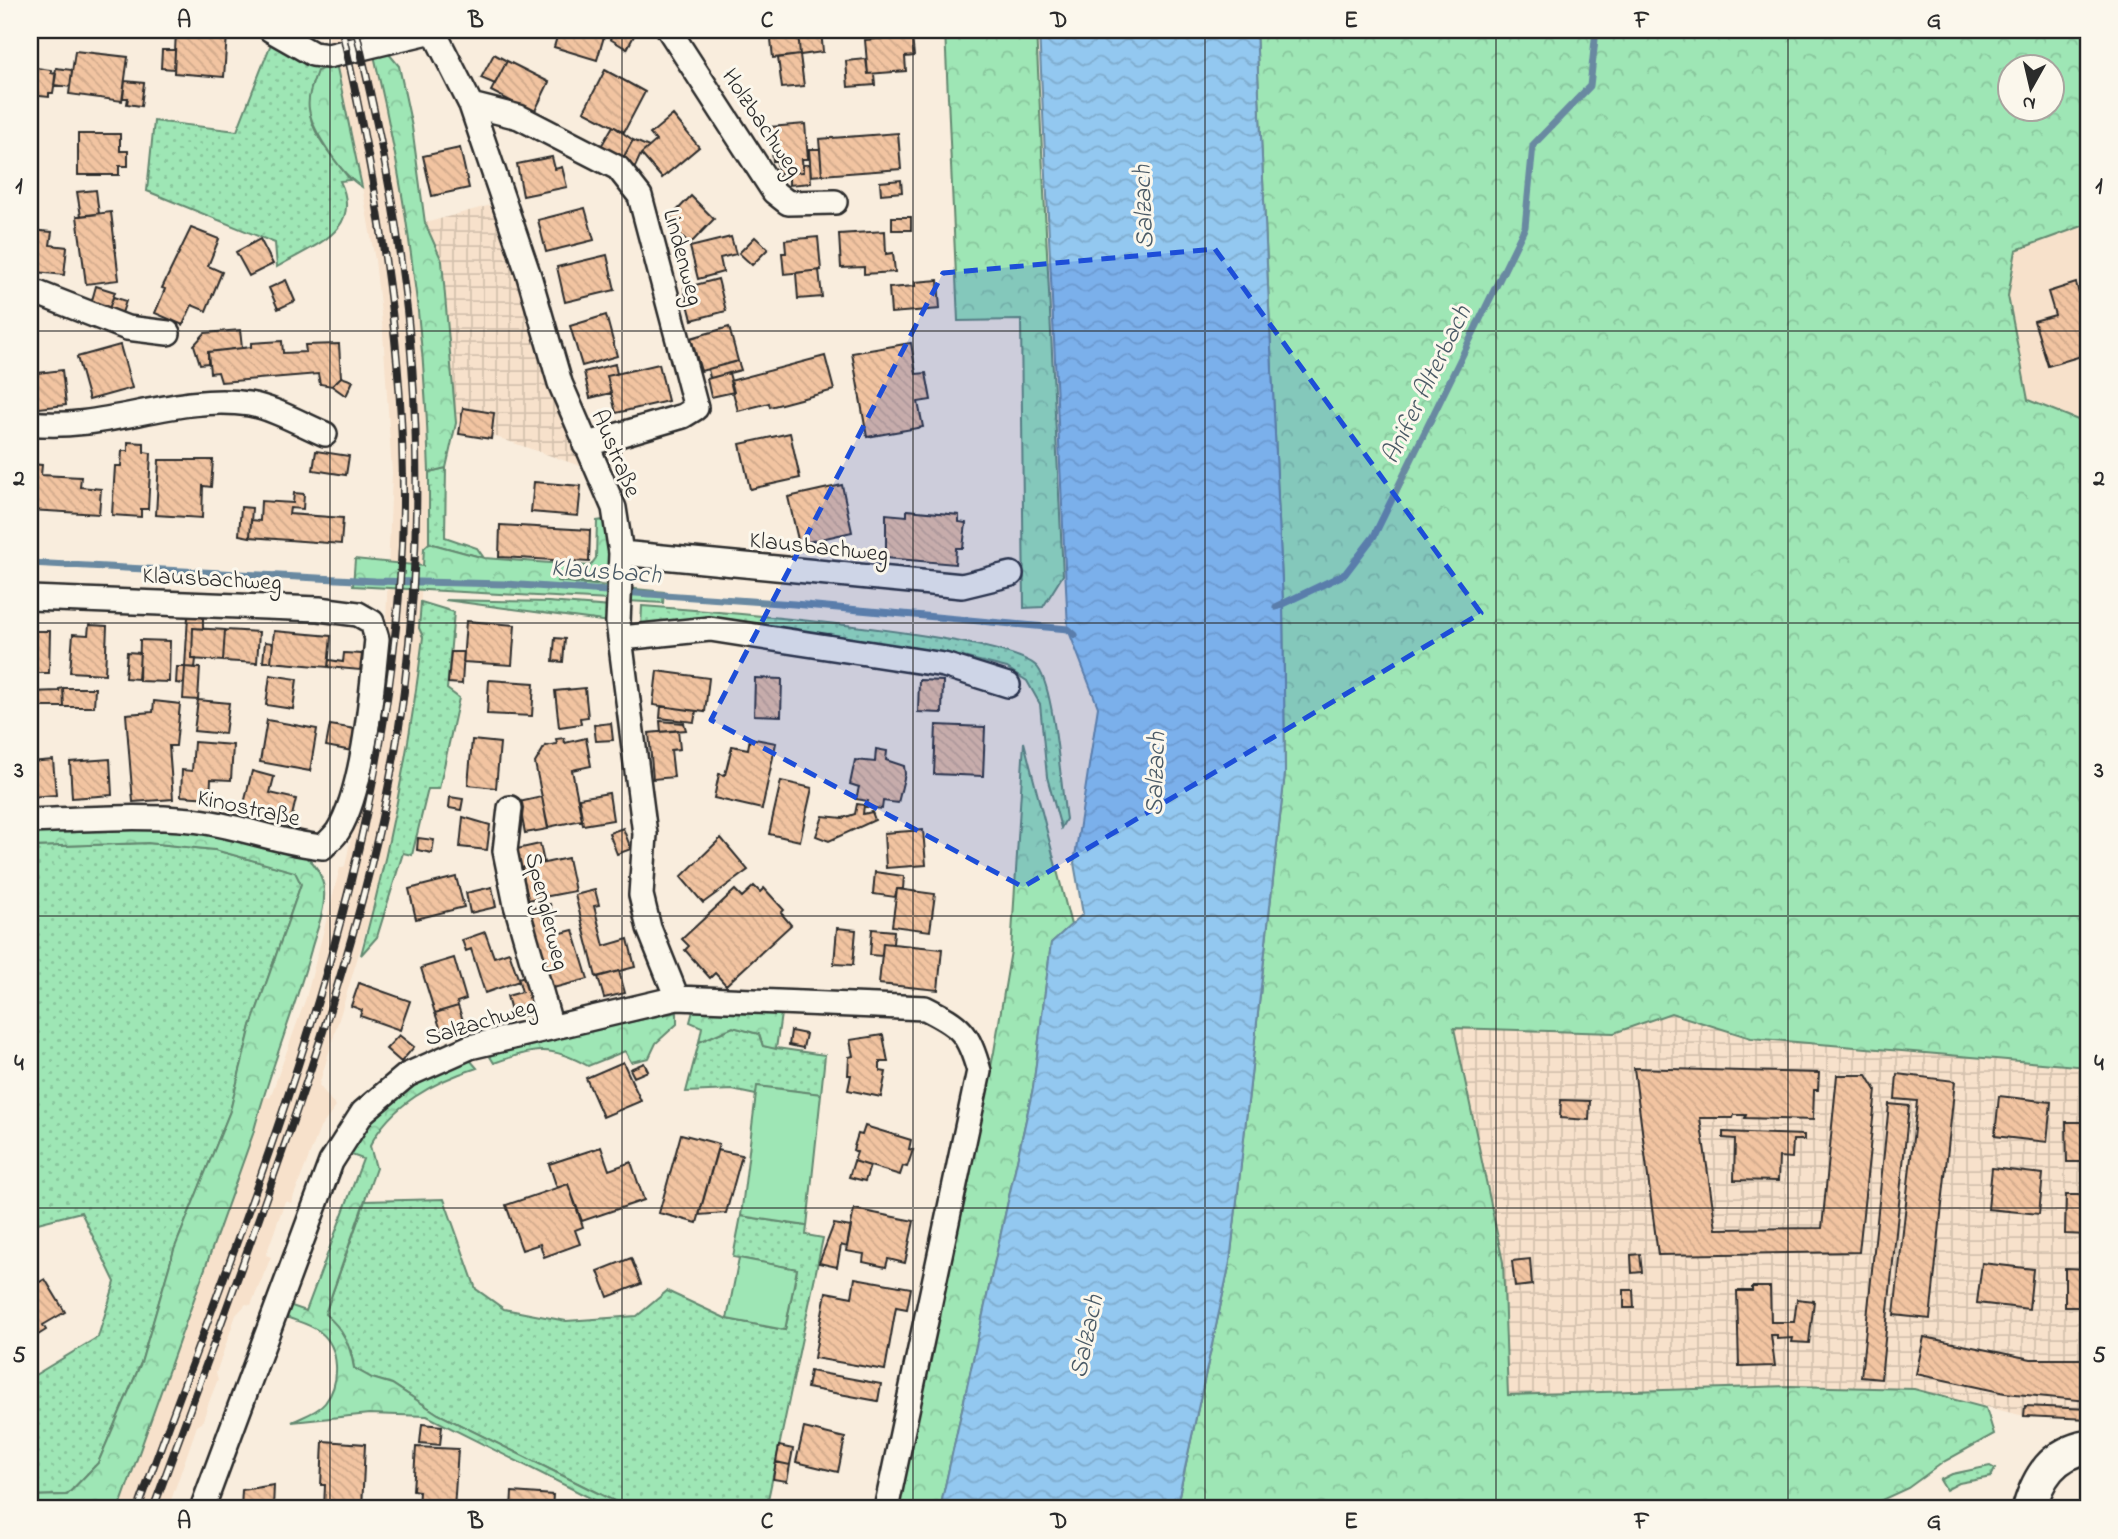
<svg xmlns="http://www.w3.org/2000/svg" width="2118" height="1539" font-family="'Indie Flower',sans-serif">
	<defs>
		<pattern id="industrial-grid" width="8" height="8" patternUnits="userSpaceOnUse" patternTransform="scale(1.75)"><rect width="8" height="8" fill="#f7e1cb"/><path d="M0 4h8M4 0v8" fill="none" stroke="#d4c1ae"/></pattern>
		<pattern id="grass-dots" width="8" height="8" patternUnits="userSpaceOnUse" patternTransform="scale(1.75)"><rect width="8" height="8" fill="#9ee6b5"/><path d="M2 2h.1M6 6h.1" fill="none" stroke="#88c59c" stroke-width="1.8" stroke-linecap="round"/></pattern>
		<pattern id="forest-crowns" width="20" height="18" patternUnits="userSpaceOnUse" patternTransform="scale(1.75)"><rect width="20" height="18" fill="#9ee6b5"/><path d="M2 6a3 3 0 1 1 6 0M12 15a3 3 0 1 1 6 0" fill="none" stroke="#88c59c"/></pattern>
		<pattern id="water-waves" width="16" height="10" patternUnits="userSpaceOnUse" patternTransform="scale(1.75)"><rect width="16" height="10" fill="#93c8f0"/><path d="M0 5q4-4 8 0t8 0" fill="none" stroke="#7facce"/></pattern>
		<pattern id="building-back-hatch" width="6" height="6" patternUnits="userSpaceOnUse" patternTransform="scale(1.75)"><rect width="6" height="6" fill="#f2c4a1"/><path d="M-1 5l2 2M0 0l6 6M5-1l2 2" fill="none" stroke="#d0a98b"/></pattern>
	</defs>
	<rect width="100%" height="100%" fill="#f9eddd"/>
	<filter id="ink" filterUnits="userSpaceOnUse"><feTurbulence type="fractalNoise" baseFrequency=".0143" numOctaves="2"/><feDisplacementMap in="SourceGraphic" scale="14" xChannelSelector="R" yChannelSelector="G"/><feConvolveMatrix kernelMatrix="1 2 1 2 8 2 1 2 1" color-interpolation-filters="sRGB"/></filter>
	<g filter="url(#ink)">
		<!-- built -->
		<path fill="#f7e1cb" d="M327 30H369L401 177 422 327 427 400 429 543 424 549 419 628 423 637 409 746 383 874 319 1085 336 1107 320 1128 291 1203 285 1201 266 1255 271 1257 251 1305 246 1304 236 1315 216 1373 218 1379 209 1402 202 1423 197 1426 168 1509H119L253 1134 263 1096 270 1098 306 998 340 868 345 866 367 763 386 622 392 473 383 332 375 260 362 187Z
			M2088 224V424L2028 400 2008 296 2016 250Z"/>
		<!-- industrial -->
		<path fill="url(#industrial-grid)" d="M498 203 586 468 456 423 442 261 425 223Z
			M1671 1013 1751 1038 2088 1067V1419L2024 1416 1914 1389 1791 1386 1508 1395 1503 1262 1454 1027 1613 1033Z"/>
		<!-- grass -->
		<path fill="url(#grass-dots)" stroke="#648870" stroke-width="2" d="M272 41 293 57 325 65C309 77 306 107 313 125 320 144 338 163 350 180L340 181C364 232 313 245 277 267L275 243 147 191 154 121 237 131Z
			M446 468 445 537 477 548 484 558 429 543V472Z
			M445 600 548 602 611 607 610 622Z
			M421 602 454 612 447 689 459 698 439 789H428L412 855 403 853 377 937 361 955C390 850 410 745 423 637L419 628Z
			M642 606C699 610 1013 634 1038 668 1055 691 1061 788 1066 819L1061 828 1047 777 1040 704 1027 681 1007 668 947 653 641 627Z
			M148 843 215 850 296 872 301 884 251 1026 230 1111 174 1250 141 1363 98 1463 67 1495 30 1496V1378L98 1337 115 1282 81 1212 30 1225V847Z
			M733 1027 759 1034 763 1046 825 1055 821 1094 758 1086 756 1095 732 1090 686 1092 699 1042Z
			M444 1199 476 1289 504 1309 566 1321 637 1316 667 1291 727 1319 785 1330 797 1269 733 1257 741 1216 807 1226 806 1235 823 1238 766 1509H630L438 1414 392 1384 371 1378 354 1368 351 1351 325 1314 365 1201Z
			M1990 1466 1995 1469 1991 1477 1959 1483 1946 1490 1940 1480 1952 1474Z"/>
		<!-- forest -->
		<path fill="url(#forest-crowns)" stroke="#648870" stroke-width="2" fill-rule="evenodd" d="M945 30H1036L1063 575 1043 607 1024 608 1021 320 958 321Z
			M1256 30H2088V224L2016 250 2008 296 2028 400 2088 424V1067L1751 1038 1671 1013 1614 1033 1454 1028 1503 1262 1508 1395 1791 1386 1914 1389 1986 1408 1994 1434 1945 1461 1908 1488 1871 1505 1653 1504V1509H1176L1230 1262 1285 773 1283 604ZM2010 66H2052V108H2010Z
			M389 54 399 66 412 127 425 223 442 261 456 423 446 468 429 472C425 328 407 195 374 55Z
			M336 63 362 187C343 176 312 132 309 109 307 96 313 83 317 71Z
			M612 519V583L556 581 664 592 663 603 353 586 355 559 423 566 424 548 429 543 484 558 590 566 596 558 597 521Z
			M1024 742 1071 925 1051 943 1033 1088 940 1509H898L994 1052 1011 951Z
			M138 825C173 826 292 837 313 863 321 873 325 886 324 898 324 915 315 934 311 950 294 1012 269 1072 253 1134L119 1509H30V1496L67 1495 98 1463 141 1363 174 1250 230 1111 251 1026 301 884 295 872 215 850 148 843 30 847V832Z
			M726 1010 781 1014 776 1049 763 1046 759 1034 733 1027 699 1042 702 1027 690 1022 693 1011Z
			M677 1012V1024L656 1043 649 1058 631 1062 625 1051 588 1066C549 1044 534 1049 494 1063L489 1055 511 1047Z
			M470 1060 477 1068C435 1081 390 1105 370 1146L376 1168 325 1314C343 1329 350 1344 354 1368L372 1378 392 1384 438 1414 630 1509H612L427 1416 369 1414 292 1422C302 1417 318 1412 325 1403 341 1383 340 1347 320 1332 311 1324 295 1321 284 1316L289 1305 306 1311 363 1159 346 1153C377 1106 418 1077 470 1060Z"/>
		<!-- pitch -->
		<path fill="#9ee6b5" stroke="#648870" stroke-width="2" d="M757 1086 821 1094 807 1226 741 1216Z
			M739 1258 797 1269 785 1330 727 1319Z"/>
		<!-- water -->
		<path fill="url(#water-waves)" stroke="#6989a1" stroke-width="2" d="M1039 30H1256L1283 604 1285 773 1230 1262 1176 1509H940L1033 1088 1051 943 1083 914 1074 863 1098 707 1068 629Z"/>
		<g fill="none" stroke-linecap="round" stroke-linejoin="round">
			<!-- stream -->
			<path stroke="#6989a1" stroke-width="7" d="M30 563 375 581 506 584 794 604 1068 629 1075 635
				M1276 607 1345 574 1374 536 1525 227 1533 145 1590 86 1596 30"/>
		</g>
		<!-- building -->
		<path fill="url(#building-back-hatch)" stroke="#2b2b2b" stroke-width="2" d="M559 30H606L597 60 554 47Z
			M615 30H637L627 49 610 39Z
			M770 30H798L800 55 773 58Z
			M798 30H821L823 52 800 55Z
			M176 31 227 34 224 77 174 73Z
			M912 36 914 56 905 57 906 71 868 74 865 40Z
			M162 50H175L174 69 161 68Z
			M75 51 128 57 122 101 69 94Z
			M494 54 507 61 495 84 481 78Z
			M800 55 804 86 782 88 778 58Z
			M866 59 868 74H874L875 85 848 87 846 61Z
			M507 61 549 82 534 113 491 91Z
			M30 67 51 70V73L56 74 53 93H49V97L30 95Z
			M56 68 72 70 70 87 54 85Z
			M605 70 645 92 624 132 584 111Z
			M125 81 144 83 141 106 127 104 128 98H123Z
			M673 115 699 147 662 178 641 154 656 141 650 134Z
			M805 124 808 159H802L803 172 778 173 777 161H773L770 127Z
			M613 126 633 140 622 160 600 148Z
			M898 133 901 169 822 175 819 139Z
			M78 134H120V151H128V166H119V175H78Z
			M30 138 38 171 30 173Z
			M633 140 649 147 641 154 635 167 622 160Z
			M460 148 469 188 432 196 423 156Z
			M809 149H820L822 175 811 176Z
			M552 157 555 169 562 167 567 187 523 196 517 164Z
			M810 164 811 183 789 185V173L803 172V165Z
			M901 180 902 192 881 194 880 182Z
			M96 190 99 214 81 216 77 192Z
			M691 196 714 219 690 244 667 221Z
			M585 208 594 240 546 252 538 220Z
			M111 212 119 280 86 284 77 216Z
			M892 217H911V230H892Z
			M191 228 219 239 208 266 222 272 206 311 192 305 183 325 155 313 165 289 162 288Z
			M30 230 52 232 50 245 67 247 64 275 37 272 38 266 30 265Z
			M885 231 886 254 893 253 895 272 864 274V267L841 268 839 234Z
			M731 237 736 254 720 258 723 272 698 279 690 247Z
			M755 237 768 249 752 265 739 253Z
			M818 237 821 270 784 274 782 253H786L785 240Z
			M260 239 273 264 249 276 236 252Z
			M607 255 615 290 565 302 557 267Z
			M819 270 822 297 798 299 796 273Z
			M718 279 726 311 692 320 684 288Z
			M286 280 295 301 278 309 269 288Z
			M938 280 940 309 891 313 889 288 915 286V282Z
			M2076 283 2088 325V354L2048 366 2034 321 2055 315 2048 292Z
			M96 286 115 292 109 309 91 304Z
			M113 297 126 301 122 313 109 309Z
			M606 315 617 356 582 366 570 326Z
			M729 327 738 361 701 371 691 338Z
			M240 330 242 348 208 352V363L200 364 194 345 205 333Z
			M282 341 283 353 306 352 305 345 339 344 341 377 332 386 320 384 318 374 221 382 218 372 210 373 208 352 251 347V343Z
			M911 343 916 374 926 373 931 400 918 402 923 427 867 437 852 353Z
			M120 345 132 388 89 400 77 357Z
			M825 356 834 390 770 407 769 403 738 411 730 381Z
			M738 361 741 370 710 378 708 369Z
			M615 364 617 374 607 376 611 393 590 398 584 372Z
			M659 364 668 401 616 413 607 376Z
			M62 370 66 405 30 409V374Z
			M729 373 734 392 711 397 707 379Z
			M341 377 353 381 346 396 332 386Z
			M463 408 494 413 491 439 459 434Z
			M790 433 800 478 750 489 740 444Z
			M128 442 144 443V452L151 453 148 509H141V517L112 515 115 466H121L122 451H128Z
			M316 451 349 456 346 475 313 470Z
			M159 460H213L211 487 203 486 202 518 156 515Z
			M30 464 42 465 41 475 81 477 80 487 101 489 99 514 30 510Z
			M534 482 581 486 578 516 531 512Z
			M842 485 852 532 799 544 788 497Z
			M294 493 304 494 303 509 290 508 289 514 343 518 341 544 250 537 251 520 260 521 261 501 293 503Z
			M241 507 252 508 250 537 239 535Z
			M907 510 959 515V522L966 523 963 548H956L955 564 886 558V514L907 516Z
			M500 525 590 530 589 562 499 557Z
			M188 616 203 617V629L193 628 192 659H196L195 668 185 667Z
			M466 621 515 625 512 665 463 662Z
			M89 625 107 626 105 674 70 672 73 634 88 635Z
			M193 628 225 630 223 661 192 659Z
			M225 630 259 632 257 663 223 661Z
			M30 631H50L49 673H30Z
			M274 631 331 636 328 667 271 662Z
			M555 638 565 639 563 662 553 661Z
			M140 640 170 641 169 682 139 681Z
			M265 642 273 643 271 662H263Z
			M127 652 140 653 138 679 125 678Z
			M451 652H464L462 684 448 683Z
			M344 653 362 654 360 670 328 667 329 660 343 662Z
			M177 667H185L184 684 176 683Z
			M185 667 200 668 198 700 183 699Z
			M657 671 709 678 705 712 653 705Z
			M270 675 297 679 293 709 266 705Z
			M755 678 782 679 781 716 754 715Z
			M489 680 534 683 532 716 487 714Z
			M919 680 943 681 942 713 918 712Z
			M63 688H95L94 707H64Z
			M63 688 64 707H30V692L59 691V689Z
			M585 688 588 717 580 718 581 724 559 727 555 691Z
			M198 700 229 703 225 734 194 731Z
			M154 701 180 704 176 746H169L173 799 133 802 126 714 153 712Z
			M661 706 696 711 694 722 660 718Z
			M267 720 317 729 310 771 260 762Z
			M660 721 684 723 686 730 661 732Z
			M611 723 613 740 596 741 594 725Z
			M330 725 356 729 352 751 326 746Z
			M936 725 985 727 983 776 934 774Z
			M678 730 680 749 671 750 674 777 653 779 649 733Z
			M564 738 565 743 586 738 591 766 572 770 582 820 548 827 535 763 545 746 557 744 556 739Z
			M750 738 776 743 762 809 714 798 719 774 725 775 732 746 748 749Z
			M472 740 500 743 496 788 468 785Z
			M194 742 233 745 231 780 211 779 210 798 181 796 182 770 192 771Z
			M876 749 887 751 886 760 904 766 905 774 898 803 883 801 882 809 866 807 868 801 856 799 859 787 850 784 855 760 875 762Z
			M110 759 112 795 72 798 70 762Z
			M53 760 56 795 30 797V762Z
			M252 771 274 777 270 793 296 799 291 820 243 808Z
			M781 781 812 788 800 841 769 834Z
			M609 793 613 820 583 825 579 798Z
			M450 797 463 799 461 810 449 808Z
			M542 797 548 829 525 833 519 802Z
			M857 804 864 805 863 814 872 812 875 820 829 841 816 836 823 816 843 818 855 814Z
			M463 817 490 825 487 850 460 847Z
			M623 828 631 849 617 854 609 833Z
			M923 830 926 865 886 868 884 833Z
			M418 838 434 840 432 853 417 850Z
			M721 838 748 870 703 903 681 877Z
			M540 844 544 863 521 868 517 849Z
			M568 858 575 891 528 900 521 868Z
			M875 872 904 876 903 889H897L895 897 873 894Z
			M456 877 464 907 416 919 409 889Z
			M754 886 760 892 764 888 784 910 781 913 791 925 726 985 715 973 710 978 685 950 689 946 682 939 735 890 742 897Z
			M492 887 496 907 470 913 466 893Z
			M897 889 935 894 930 931 892 926Z
			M595 890 599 905 594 906 604 946 628 939 635 967 596 977 575 895Z
			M550 904 558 934 573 930 588 979 553 988 551 979 548 980 529 909Z
			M837 928 856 930 853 965 834 964Z
			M872 929 894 931 893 944 883 943 882 956 870 955Z
			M485 932 494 957 509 952 519 981 485 993 471 949 466 951 462 940Z
			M883 943 942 949 938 990 879 984Z
			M454 958 466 999 457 1002 458 1006 435 1013 421 968Z
			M619 971 625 993 604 998 598 977Z
			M529 975 539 1012 513 1018 507 996 522 992 518 978Z
			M359 983 410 1001 400 1030 360 1016 362 1010 351 1006Z
			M458 1006 464 1023 441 1030 435 1013Z
			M791 1031 806 1034 803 1048 789 1045Z
			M399 1035 414 1047 401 1062 386 1049Z
			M883 1035 888 1062H880V1071L886 1072 881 1097 848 1090 851 1075H848L849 1057 853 1056 850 1040Z
			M623 1062 641 1101 603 1117 586 1078Z
			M644 1063 648 1071 634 1077 630 1069Z
			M1634 1068 1819 1073 1818 1090H1814L1813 1120 1745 1118 1746 1115H1734L1733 1118H1700L1716 1229 1822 1228 1837 1075H1867L1876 1090 1859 1252 1658 1255Z
			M1897 1074 1955 1081 1930 1319 1894 1315 1917 1101 1895 1099Z
			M1999 1096 2051 1102 2047 1142 1995 1136Z
			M1561 1100 1590 1101 1589 1120 1560 1118Z
			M1889 1104 1909 1106 1881 1379 1861 1377Z
			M2066 1122H2088V1162H2067Z
			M865 1126 911 1140 909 1149 913 1150 907 1167 903 1166 900 1175 854 1161 857 1152 853 1150 858 1134 862 1135Z
			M1723 1132 1804 1135V1140H1793L1792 1158 1779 1157 1778 1181 1734 1180 1735 1139 1723 1138Z
			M681 1134 719 1144 697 1223 659 1213Z
			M601 1147 609 1170 631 1162 644 1200 582 1221 568 1184 557 1188 549 1164Z
			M717 1150 742 1155 726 1213 699 1215Z
			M854 1161 870 1166 865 1181 849 1177Z
			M1992 1168 2043 1174 2039 1214 1988 1209Z
			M568 1184 583 1227 575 1230 580 1244 544 1257 540 1244 522 1250 506 1205Z
			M2066 1195H2088V1235L2065 1234Z
			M854 1209 914 1221 905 1263 888 1259 886 1267 863 1262 864 1254 846 1251Z
			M834 1224 851 1227 847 1247 841 1245 837 1267 819 1263Z
			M1640 1254 1642 1272 1632 1273 1631 1255Z
			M631 1258 641 1284 608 1297 598 1271Z
			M1530 1259 1532 1285 1515 1287 1512 1261Z
			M1982 1263 2033 1269 2029 1309 1977 1303Z
			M2065 1268 2088 1269V1307H2065Z
			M855 1278 911 1288 907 1309 896 1307 885 1370 814 1358 826 1292 852 1297Z
			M45 1279 65 1312 43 1325 46 1330 30 1340V1287Z
			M1752 1287H1770L1771 1322H1794L1797 1299 1814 1301 1809 1343 1792 1342 1793 1338 1777 1339V1335H1771L1775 1366 1739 1367 1737 1291H1752Z
			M1624 1290H1633L1634 1308H1624Z
			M1924 1337 2031 1359H2088V1401L2005 1393 1916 1374Z
			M810 1371 881 1384 878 1401 807 1388Z
			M2025 1406 2088 1409V1419L2024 1416Z
			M422 1424 442 1426 440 1445 420 1443Z
			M804 1428 845 1438 838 1472 796 1462Z
			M323 1441 365 1444 362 1509H324L325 1485H321Z
			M779 1446 793 1449 790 1465 776 1462Z
			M416 1447 458 1449 454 1509H418L419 1491 413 1490Z
			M776 1462 790 1465 787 1481 773 1479Z
			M274 1485 273 1509H241L242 1490Z
			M512 1492 553 1495 552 1509H511Z
			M804 1500 850 1509H802Z"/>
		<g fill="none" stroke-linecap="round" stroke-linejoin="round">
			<defs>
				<path id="street" d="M271 30 313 54 328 56 433 31
					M433 30 471 105 529 276 560 383 614 508 621 553 618 622 645 834 641 895 649 928 677 998
					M669 30 774 192 788 203 835 202
					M471 105 519 117 618 168 640 196 696 408 683 416 585 445
					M30 290 127 328 168 333
					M30 423C104 432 176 393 249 404 274 408 301 424 325 434
					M621 553 962 586 1011 574
					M30 598 319 609 358 614 372 622 377 639C372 689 364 790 338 831 334 837 328 842 323 847 278 843 236 824 191 820 138 815 83 819 30 821
					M622 638 710 629 944 665 1008 685
					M510 808 505 851 516 905 551 1027
					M202 1509 331 1162 363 1112 407 1075 470 1047 677 998 925 1008C961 1026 968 1032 979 1071L886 1509"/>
				<path id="secondary" d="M2029 1509C2038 1477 2053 1453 2088 1447"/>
			</defs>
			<!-- street casing -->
			<use href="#street" stroke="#2b2b2b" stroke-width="28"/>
			<!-- secondary casing -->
			<use href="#secondary" stroke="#2b2b2b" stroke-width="37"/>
			<!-- street -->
			<use href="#street" stroke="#fbf7ec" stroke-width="23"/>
			<!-- secondary -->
			<use href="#secondary" stroke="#fbf7ec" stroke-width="32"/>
			<defs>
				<path id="rail" d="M138 1509C252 1196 387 883 402 546 409 372 380 199 342 30
					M153 1509C194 1399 234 1289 273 1178 329 1020 383 858 404 691 421 547 421 399 400 255 390 179 373 104 356 30"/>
			</defs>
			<!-- rail casing -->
			<use href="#rail" stroke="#2b2b2b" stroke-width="8"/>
			<!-- rail -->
			<use href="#rail" stroke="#fbf7ec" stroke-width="5" stroke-dasharray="16" stroke-linecap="butt"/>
		</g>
	</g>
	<!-- marked area -->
	<path fill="#1d4ed8" fill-opacity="0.2" stroke="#1d4ed8" stroke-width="5" stroke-dasharray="14 9" stroke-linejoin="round" d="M1215 249 1481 613 1023 887 711 720 943 273Z"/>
	<!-- grid -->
	<path fill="none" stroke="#2b2b2b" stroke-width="2" stroke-opacity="0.55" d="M330 30V1509M622 30V1509M913 30V1509M1205 30V1509M1496 30V1509M1788 30V1509M30 331H2088M30 623H2088M30 916H2088M30 1208H2088"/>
	<g text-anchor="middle" stroke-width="6" stroke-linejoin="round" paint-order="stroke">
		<!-- street labels -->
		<g font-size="24" fill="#2b2b2b" stroke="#fbf7ec">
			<text transform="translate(763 122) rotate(56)" y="8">Holzbachweg</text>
			<text transform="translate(684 257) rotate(75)" y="8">Lindenweg</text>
			<text transform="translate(617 453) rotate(67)" y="8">Austraße</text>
			<text transform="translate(819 546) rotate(6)" y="8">Klausbachweg</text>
			<text transform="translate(212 578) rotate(3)" y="8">Klausbachweg</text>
			<text transform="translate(249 807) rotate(12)" y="8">Kinostraße</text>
			<text transform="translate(548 911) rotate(76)" y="8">Spenglerweg</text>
			<text transform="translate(480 1021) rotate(-17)" y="8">Salzachweg</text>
		</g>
		<!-- water labels -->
		<g font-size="26" font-style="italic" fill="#4a5a66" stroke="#fbf7ec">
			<text transform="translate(1142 207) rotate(-92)" y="9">Salzach</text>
			<text transform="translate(1425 384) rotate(-64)" y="9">Anifer Alterbach</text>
			<text transform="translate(606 570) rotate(4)" y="9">Klausbach</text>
			<text transform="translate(1154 774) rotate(-88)" y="9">Salzach</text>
			<text transform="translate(1085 1336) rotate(-78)" y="9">Salzach</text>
		</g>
	</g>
	<!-- margin -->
	<rect width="2118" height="1539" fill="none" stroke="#fbf7ec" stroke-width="77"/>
	<!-- north arrow -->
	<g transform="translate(2031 88) rotate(188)"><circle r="33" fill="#fbf7ec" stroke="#a8a59f" stroke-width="2"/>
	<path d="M0-5L12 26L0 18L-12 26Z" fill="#2b2b2b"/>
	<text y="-10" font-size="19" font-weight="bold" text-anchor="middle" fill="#2b2b2b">N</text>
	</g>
	<rect x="38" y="38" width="2042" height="1462" fill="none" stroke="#2b2b2b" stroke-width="2.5"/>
	<g font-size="23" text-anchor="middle" font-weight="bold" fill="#2b2b2b">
		<text x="184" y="27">A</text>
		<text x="476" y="27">B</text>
		<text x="767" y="27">C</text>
		<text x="1059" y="27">D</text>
		<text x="1351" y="27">E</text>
		<text x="1642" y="27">F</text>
		<text x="1934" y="27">G</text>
		<text x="19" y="193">1</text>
		<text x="2099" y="193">1</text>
		<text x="19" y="485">2</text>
		<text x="2099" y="485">2</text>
		<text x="19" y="777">3</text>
		<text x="2099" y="777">3</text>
		<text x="19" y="1070">4</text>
		<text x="2099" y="1070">4</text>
		<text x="19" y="1362">5</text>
		<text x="2099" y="1362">5</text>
		<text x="184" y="1528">A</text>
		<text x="476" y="1528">B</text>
		<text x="767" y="1528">C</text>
		<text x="1059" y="1528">D</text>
		<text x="1351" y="1528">E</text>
		<text x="1642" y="1528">F</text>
		<text x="1934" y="1528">G</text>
	</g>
</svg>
